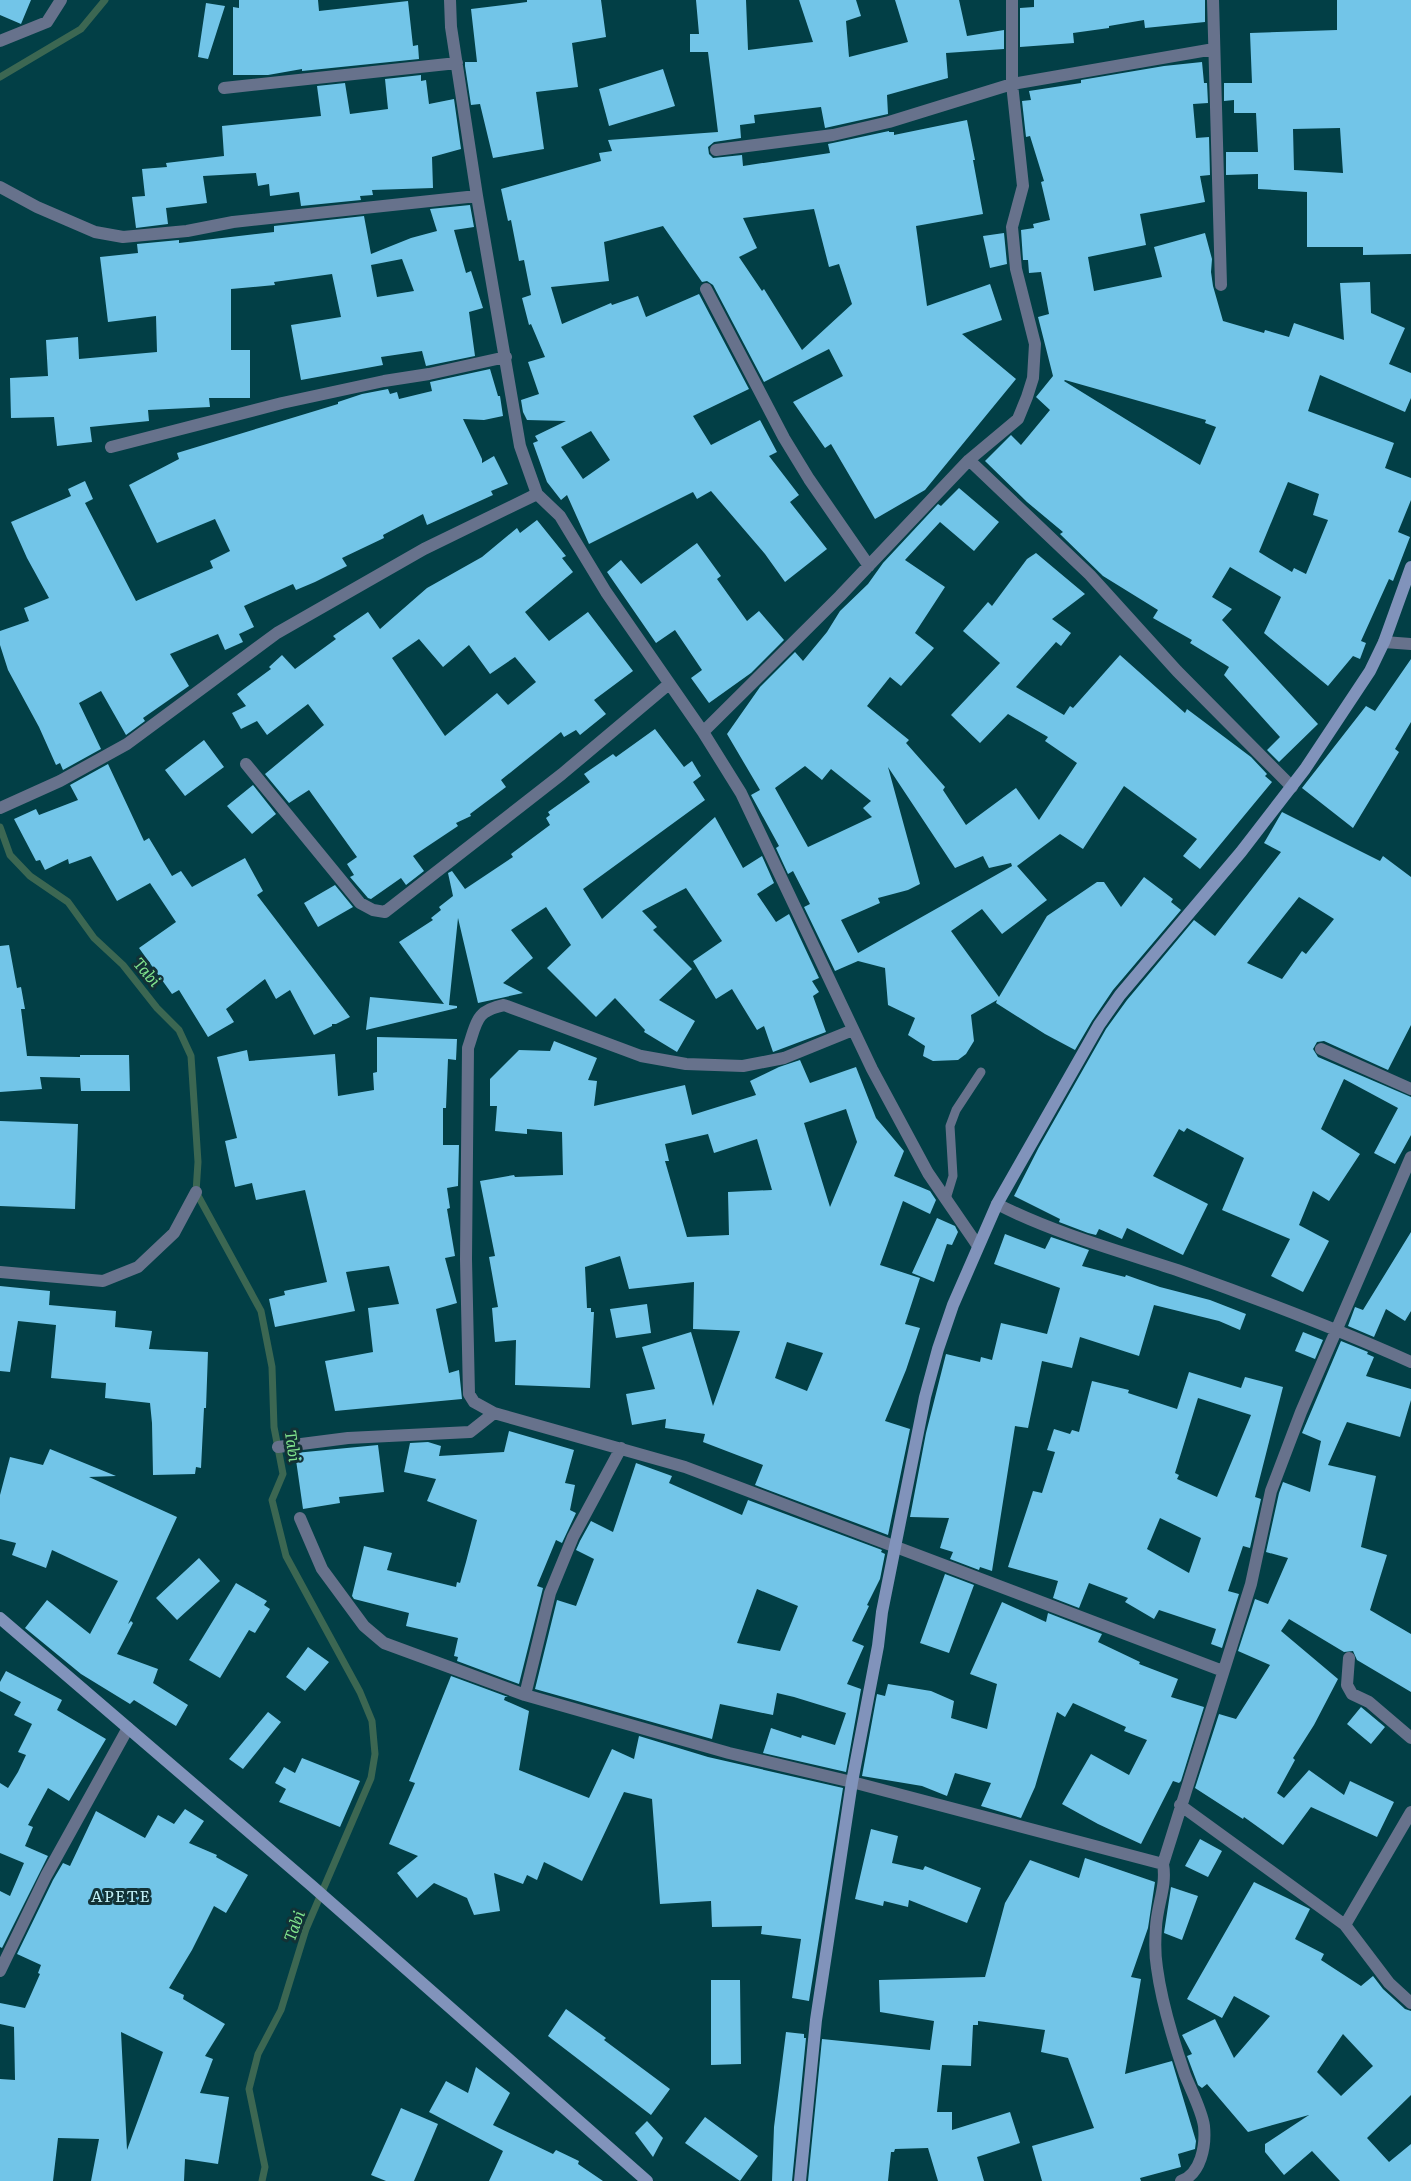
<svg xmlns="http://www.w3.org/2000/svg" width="1411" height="2181" font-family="Literata,serif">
	<rect width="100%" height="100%" fill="#023f46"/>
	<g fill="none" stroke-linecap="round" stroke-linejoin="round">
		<!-- stream -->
		<path stroke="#3c6752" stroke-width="7" d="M0 77 81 29 105 0
			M0 827 10 855 30 876 68 902 94 938 123 965 157 1008 179 1030 191 1056 198 1162 196 1192 261 1311 272 1367 274 1427 283 1474 272 1500 286 1556 360 1692 372 1721 375 1754 371 1778 306 1929 281 2010 258 2054 249 2089 265 2167 262 2181"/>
	</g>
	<!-- building -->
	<path fill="#72c5e8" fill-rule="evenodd" d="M0 0H31L21 24 0 15Z
		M239 0H318L319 11 408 1 413 46 418 45 419 59 302 71V69L268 75H233V7L239 8Z
		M527 0H601L606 37 572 43 578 87 536 92 544 149 493 158 480 104 471 105 465 66V62H477L471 9 527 2Z
		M696 0H746L748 50 813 42 799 0H856L861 16 846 21 849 57 908 42 895 0H959L967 36 1004 30V49L946 53 948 78 887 95 888 114 825 128 821 107 754 115 755 123 740 125 741 138 714 142 708 147 709 154 713 158 742 155 743 166 830 153 828 144 889 131V132H894V135L967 120 975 160H973L983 214 916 226 927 306 990 284 1002 320 962 334 1016 379 925 490 875 519 831 444 825 448 793 402 843 376 829 349 764 382 713 285 707 281 702 282 663 226 604 242 609 281 551 287 562 324 611 303 612 305 638 296 646 317 699 294 749 389 693 416 711 445 760 420 777 452 769 456 799 495 790 502 827 549 785 582 765 554 711 491 697 499 693 492 589 544 567 495 561 500 547 482 533 443 538 441 535 436 566 421 527 420 523 412 521 400 539 394 528 362 545 357 531 324 529 325 522 298 531 295 524 260 519 261 511 220 508 221 501 189 601 161 599 153 612 151 608 140 718 132 708 52H690V34H699ZM814 209 829 267 839 264 852 304 802 350 764 289 762 291 739 257 757 248 743 218ZM591 431 610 460 583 479 561 447Z
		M1034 0H1205V22L1145 28 1144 20 1109 26V28L1073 33 1074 43 1020 47V8L1034 7Z
		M1337 0H1411V254L1363 255V247H1307V192L1258 189V174L1226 175V152H1258L1256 113H1234V100L1224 101V83H1252L1250 33 1337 30ZM1340 128 1343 173 1294 170 1293 129Z
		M206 3 225 6 208 59 198 57Z
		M1202 62 1204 83H1207L1208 103 1193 104 1196 138 1209 137 1210 175 1200 176 1205 202 1140 214 1146 245 1088 257 1094 291 1162 277 1154 247 1205 233 1212 259 1211 272 1213 286 1223 321 1264 333 1265 330 1289 337 1294 323 1344 340 1340 283 1370 282 1371 313 1405 328 1389 364 1411 373V398L1405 412 1320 375 1308 411 1394 443 1385 468 1411 478V500L1398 532 1410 537 1393 581 1389 579 1361 641 1366 643 1360 659 1353 656 1328 686 1264 633 1281 597 1230 567 1212 597 1232 609 1222 620 1318 724 1279 762 1267 750 1280 737 1224 675 1229 667 1190 643 1192 640 1153 618 1158 610 1103 576 1060 534 1063 532 1027 502 985 461 1011 435 1021 445 1050 410 1036 397 1053 376 1038 317 1049 314 1041 272 1029 273 1028 260H1023L1021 230 1034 228 1033 224 1050 220 1041 182 1044 181 1030 136 1026 137 1022 101 1031 100 1029 91 1081 83V80L1164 66ZM1065 380 1206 420 1205 423 1216 427 1200 465 1064 381ZM1288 482 1319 494 1313 515 1328 520 1306 574 1294 568 1292 572 1259 552Z
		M663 69 675 106 609 126 599 89Z
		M421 75V81L426 80 429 104 454 99 461 149 432 157 433 188 372 190 373 195 360 196 361 200 301 206 299 192 270 196 269 184 258 186 256 173 203 176 207 203 166 208 168 224 136 228 132 197 145 196 142 169 167 167 166 163 224 156 222 126 321 116 317 86 345 83 350 114 388 109 385 79Z
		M470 205 474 227 454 230 466 273 471 271 483 308 469 312 475 356 426 366 422 351 381 357 383 365 301 380 291 325 341 317 332 274 274 282 275 285 231 289V350H250V398H209L210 407 148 410 149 421 90 427 92 442 57 446 54 417 11 418 10 378 48 376 46 340 78 337 79 359 157 352 156 316 108 322 100 257 138 253 137 244 179 240V243L274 232V226L364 216 371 254 411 238 437 231 430 209ZM402 259 414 291 377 297 371 265Z
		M1004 233 1007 264 990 268 983 236Z
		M490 369 498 396H500L503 416 484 420 463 419 482 459V463L494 456 508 484 491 491 493 495 427 525 423 514 383 535 384 538 342 558 347 566 315 582 296 590 293 584 244 606 254 627 239 634 243 642 225 650 218 634 170 654 189 686 143 718 145 721 126 735 101 691 79 703 101 749 63 770 60 763 56 765 39 727 8 670 0 645V631L29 621 24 608 49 598 27 558 11 522 71 496 68 489 85 481 93 499 85 503 136 601 213 568 210 561 230 551 215 519 157 543 129 485 179 459 177 453 338 404V402L362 394 388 389 390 394 397 392 399 399 432 391 430 382Z
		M959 488 999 522 974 551 940 522 905 560 945 587 915 633 934 648 901 686 890 677 867 706 909 740 906 743 945 787 943 790 966 825 1016 788 1039 820 1077 763 1045 741 1048 737 1008 714 980 743 951 715 1000 663 963 631 988 602 992 606 1027 559 1036 553 1085 594 1052 619 1071 633 1061 646 1056 642 1016 687 1064 715 1070 706 1073 708 1120 655 1185 713 1187 709 1251 757 1267 774 1265 776 1272 782 1200 869 1183 856 1197 839 1124 786 1083 849 1060 834 1017 866 1047 900 1002 934 982 909 951 931 999 997 1047 916 1097 882H1104L1121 907 1144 877 1173 899 1171 902 1181 910 1113 990 1092 1021 1075 1050 1045 1034 996 1003 997 1000 971 1015 974 1041 966 1054 958 1060 933 1061 923 1056 925 1046 908 1035 915 1018 888 1005 885 968 858 961 835 971 804 907 810 904 793 871 788 874 776 848 779 846 751 795 760 790 727 734 760 687 795 652 803 661 827 632 840 611 868 584 883 563 938 504 941 506ZM805 766 822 780 831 769 871 801 863 808 872 817 808 847 775 788ZM888 767 955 868 983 856 989 868 1011 863 1012 866 858 953 841 920 880 903 878 898 908 890 920 884Z
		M537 520 566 556 562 558 573 572 525 612 549 641 588 612 633 671 594 700 606 714 580 735 576 730 564 737 561 732 501 780 506 787 470 814 471 816 456 823 458 826 413 856 424 871 406 885 401 878 371 899 368 898 350 877 354 875 347 864 357 857 309 790 289 803 265 774 324 725 308 704 267 735 257 721 241 729 232 713 246 706 237 694 271 669 269 667 282 655 295 669 336 639 333 636 368 612 380 629 427 588 482 557 517 528 520 533ZM419 639 443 667 469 645 490 674 515 657 536 682 508 705 497 693 445 736 392 658Z
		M697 543 721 576 717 579 747 621 759 611 784 640 751 673 709 703 691 678 702 670 675 630 656 643 607 572 621 560 641 584Z
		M1411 659V722L1395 749 1399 752 1353 828 1302 788 1366 706 1375 711Z
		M655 729 684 767 692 761 701 776 693 782 705 800 583 889 602 919 715 817 743 868 762 856 774 883 757 894 776 922 789 914 819 978 812 981 819 992 813 996 826 1032 773 1052 764 1026 757 1030 732 989 716 999 693 961 722 941 686 888 642 911 657 927 653 930 692 969 659 1000 695 1021 677 1052 644 1032 645 1030 615 998 596 1017 547 968 571 945 546 907 511 930 533 958 503 983 523 993 478 1003 458 918 449 1005 457 1006V1008L366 1030 370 997 444 1004 399 942 433 920 431 918 441 910 439 907 453 896 448 873 452 871 465 889 513 857 511 854 550 825 546 818 550 815 548 812 590 782 584 774 613 754 616 757Z
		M204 740 224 767 185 796 165 770Z
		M108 764 144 841 149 838 172 876 181 871 192 887 245 858 263 891 257 895 350 1017 336 1024H332V1026L314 1035 290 990 276 999 265 979 226 1009 234 1022 208 1037 179 990 172 994 139 948 176 922 150 883 117 901 91 856 69 864 68 859 45 870 40 860 36 861 14 819 36 809 39 815 78 800 70 785Z
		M253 785 276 814 252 834 227 806Z
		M1282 812 1380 861 1383 856 1411 877V1025L1388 1070 1324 1041 1317 1042 1313 1049 1318 1057 1411 1097V1135L1395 1164 1374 1153 1398 1108 1344 1079 1321 1129 1360 1154 1329 1201 1313 1191 1299 1225 1329 1241 1303 1292 1271 1276 1290 1239 1222 1210 1244 1158 1187 1128 1184 1132 1179 1129 1153 1176 1208 1204 1183 1255 1127 1228 1122 1239 1099 1229 1096 1235 1088 1233 1059 1222 1060 1219 1014 1196 1039 1147 1106 1029 1127 1000 1194 920 1215 936 1281 852 1264 843ZM1299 897 1334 919 1306 954 1302 951 1282 979 1247 963Z
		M335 885 353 907 318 927 304 903Z
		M9 945 17 988 21 987 25 1009H21L27 1056 80 1057V1055H129L130 1091H81L80 1078 40 1077 42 1089 0 1092V946Z
		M377 1037 457 1039 456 1060 448 1059 446 1108H443V1145H459L458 1186 447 1188 450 1208 447 1209 455 1256 445 1258 457 1303 436 1309 449 1373 459 1370 462 1399 335 1411 325 1361 373 1352 368 1308 399 1304 389 1266 346 1272 355 1311 275 1327 269 1299 285 1295 284 1291 327 1282 305 1190 256 1200 252 1183 235 1187 225 1141 237 1138 217 1057 247 1050 249 1061 335 1054 338 1096 374 1090 373 1073 377 1072Z
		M554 1041 597 1058 588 1080 597 1081 594 1106 685 1085 692 1115 756 1095 750 1081 779 1067 800 1060 810 1083 856 1067 876 1118 904 1151 894 1176 930 1191 936 1200 930 1214 903 1201 880 1265 920 1278 905 1324 920 1328 906 1370 885 1421 910 1429 888 1535 755 1485 763 1465 703 1442 705 1434 665 1428 666 1419 632 1425 626 1394 655 1389 642 1347 691 1332 713 1406 740 1331 693 1329 694 1282 629 1289 620 1256 585 1267 587 1308H591V1312H594L590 1388 515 1385 516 1340 495 1342 492 1308 498 1307 489 1257 495 1256 480 1181 514 1175 515 1177 563 1175 562 1132 527 1129V1134L495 1131 497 1106H490V1079L519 1050 550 1051ZM846 1109 857 1142 830 1207 804 1123ZM708 1134 714 1153 757 1139 772 1190 728 1192 729 1235 687 1237 665 1161H669L665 1144ZM787 1342 823 1353 807 1391 775 1378Z
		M0 1121 78 1124 75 1209 0 1206Z
		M937 1218 955 1226 958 1232 952 1245 947 1244 934 1282 912 1273Z
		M1411 1232V1311L1405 1321 1386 1309 1374 1337 1348 1326 1355 1307 1363 1310Z
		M1005 1234 1045 1249 1051 1237 1089 1250 1082 1266 1125 1277 1126 1275 1160 1287 1210 1300 1246 1314 1240 1330 1219 1321 1154 1305 1139 1356 1080 1337 1072 1368 1042 1361 1028 1428 1015 1426 992 1571 980 1567 979 1570 950 1559 953 1552 940 1548 949 1518 910 1517 926 1433 946 1354 980 1362 981 1357 992 1360 1001 1323 1047 1334 1060 1288 994 1264Z
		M0 1286 50 1291 49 1305 116 1311 115 1327 152 1331 149 1349 208 1352 206 1408H204L201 1468 196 1467 195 1474 153 1475 152 1423 150 1403 105 1398 106 1383 51 1378 56 1325 18 1321 10 1372 0 1371Z
		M647 1304 651 1333 616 1338 610 1309Z
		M1303 1332 1323 1340 1315 1359 1295 1351Z
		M1341 1341 1368 1352 1367 1354 1374 1357 1366 1376 1411 1389V1400L1400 1437 1347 1422 1328 1465 1376 1476 1361 1547 1387 1555 1370 1610 1411 1634V1692L1357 1660 1353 1651 1344 1652 1289 1619 1281 1631 1338 1679 1314 1725 1293 1758 1295 1760 1277 1793 1284 1798 1309 1770 1344 1795 1350 1781 1394 1802 1377 1837 1311 1807 1283 1845 1244 1817 1243 1819 1195 1788 1219 1714 1236 1719 1270 1665 1238 1651 1255 1599 1268 1604 1288 1558 1266 1552 1279 1493 1283 1482 1310 1492 1321 1441 1302 1433Z
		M1189 1372 1241 1388 1245 1377 1283 1387 1255 1497 1261 1499 1250 1548 1243 1546 1228 1591 1239 1594 1222 1648 1211 1644 1216 1629 1159 1610 1154 1619 1125 1602 1128 1598 1089 1583 1079 1608 1053 1598 1058 1581 1008 1567 1033 1491 1042 1493 1055 1452 1047 1450 1054 1429 1070 1434 1072 1430 1079 1432 1092 1381 1129 1390 1128 1393 1177 1409ZM1198 1398 1251 1415 1217 1497 1177 1479 1179 1475 1175 1473ZM1160 1518 1201 1538 1189 1573 1147 1549Z
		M509 1431 574 1450 565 1483 575 1485 570 1510 576 1513 562 1543 556 1540 537 1586 543 1588 519 1684 457 1661 458 1657 454 1656 458 1638 406 1626 409 1613 354 1599 352 1596 364 1546 392 1553 387 1570 456 1587 457 1582 460 1583 466 1562 477 1520 427 1501 436 1479 404 1472 410 1443 428 1442 441 1446 439 1456 504 1452Z
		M378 1445 384 1492 339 1497 340 1503 303 1509 295 1453Z
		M50 1449 116 1476 89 1477 177 1517 128 1624 131 1621 133 1623 117 1654 158 1669 153 1683 188 1705 176 1726 134 1700 130 1704 81 1674 25 1628 47 1600 90 1634 118 1581 52 1550 46 1568 12 1555 16 1543 0 1539V1495L10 1457 43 1465Z
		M636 1463 672 1476 669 1483 742 1515 748 1500 882 1550 881 1552 885 1554 880 1579 867 1605 869 1606 852 1641 864 1646 847 1684 861 1689 846 1772 763 1753 771 1728 801 1738 802 1735 835 1745 846 1713 794 1697 777 1693 773 1715 720 1704 712 1739 535 1689 557 1600 576 1606 594 1559 576 1550 580 1541 591 1521 613 1532ZM757 1589 798 1606 780 1651 737 1643Z
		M199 1558 220 1581 177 1620 156 1598Z
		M945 1574 974 1585 949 1653 920 1643Z
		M236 1583 267 1601 264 1605 270 1609 255 1633 249 1630 220 1678 189 1660Z
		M1002 1602 1046 1622 1048 1613 1102 1634 1098 1642 1140 1662 1139 1664 1178 1679 1171 1697 1204 1707 1181 1781 1179 1783 1173 1781 1141 1844 1098 1824 1062 1804 1091 1754 1129 1775 1147 1740 1124 1731 1126 1727 1073 1703 1065 1717 1057 1712 1035 1787 1021 1818 981 1806 991 1783 955 1773 947 1796 922 1786 862 1776 877 1694 885 1696 888 1684 931 1691 954 1701 951 1718 987 1729 997 1684 970 1674Z
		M308 1647 329 1662 305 1691 286 1677Z
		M6 1671 62 1700 57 1710 106 1739 69 1801 48 1788 28 1825 33 1827 25 1846 48 1856 2 1948 0 1947V1891L10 1896 24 1863 0 1853V1783L8 1788 18 1772 26 1755 18 1752 32 1724 14 1715 21 1702 0 1691V1682Z
		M451 1676 508 1697H505L504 1700 529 1711 519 1770 589 1798 612 1749 634 1759 639 1736 708 1757 843 1788 809 2001 792 1998 801 1939 761 1934 762 1926 712 1927 711 1901 660 1904 652 1799 624 1792 582 1881 544 1862 537 1880 527 1875 523 1884 494 1873 500 1911 474 1915 467 1898 434 1883 417 1898 397 1873 418 1856 389 1844 415 1783 409 1781Z
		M1361 1707 1385 1727 1371 1744 1347 1724Z
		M268 1712 281 1722 243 1769 229 1759Z
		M302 1758 360 1781 340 1827 279 1802 286 1789 275 1783 284 1767 295 1773Z
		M185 1809 204 1821 189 1843 217 1855 216 1857 248 1875 226 1913 214 1906 192 1950 169 1988 184 1995 183 1999 225 2024 205 2056 213 2059 200 2093 229 2097 218 2164 185 2159 184 2181H91L99 2139 58 2138 53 2181H0V2079L15 2080 14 2027 0 2024V2003L25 2008 40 1974 38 1973 41 1965 17 1954 53 1880 63 1863 70 1866 96 1811 145 1838 158 1815 174 1824ZM121 2032 163 2052 127 2150Z
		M871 1829 898 1836 892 1863 923 1870 925 1866 981 1888 967 1923 909 1900 908 1907 884 1901 883 1906 855 1899Z
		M1200 1839 1222 1851 1208 1877 1185 1866Z
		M1085 1858 1155 1882 1148 1928 1131 1977 1141 1979 1125 2074 1172 2061 1196 2141 1195 2149 1178 2154 1181 2167 1140 2178 1141 2181H1042L1032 2146 1094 2128 1068 2058 1041 2052 1045 2030 978 2021V2025H973L971 2066 942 2065 937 2112H952V2130L1010 2112 1020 2143 977 2157 984 2181H938L928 2148 895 2149 894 2152H891L888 2181H808L822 2039 930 2050 934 2021 880 2012 879 1980 985 1977 1005 1903 1030 1860 1079 1878Z
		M1254 1882 1310 1909 1295 1939 1324 1954 1321 1960 1361 1986 1373 1976 1383 1989 1405 2009 1411 2011V2095L1367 2138 1389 2162 1411 2144V2181H1340L1312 2151 1284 2175 1265 2152V2144L1309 2115 1248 2132 1207 2084 1202 2088 1198 2085 1187 2056 1192 2054 1182 2035 1215 2019 1234 2058 1270 2016 1234 1996 1222 2018 1187 1999ZM1343 2034 1373 2066 1341 2096 1317 2072Z
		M1171 1887 1198 1896 1182 1940 1164 1933Z
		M711 1980H740L741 2064 711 2065Z
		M566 2009 606 2038 604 2040 670 2089 651 2115 548 2036Z
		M786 2032 804 2034V2038H806L792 2181H772L774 2127Z
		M476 2067 510 2093 493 2125 553 2154 556 2150 579 2161 578 2164 603 2181H489L503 2151 429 2112 446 2081 468 2093Z
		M401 2108 438 2124 414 2181H386L371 2175Z
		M705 2117 758 2156 740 2181 685 2143Z
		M647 2121 663 2138 653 2157 635 2133Z"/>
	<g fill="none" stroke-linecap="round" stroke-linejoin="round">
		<!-- lane -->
		<path stroke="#67728c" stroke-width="9" d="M946 1199 953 1176 950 1126 956 1110 981 1072"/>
		<!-- street -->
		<path stroke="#67728c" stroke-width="12" d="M450 0 451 27 477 196 520 446 537 494 560 516 606 592 703 732 741 793 872 1069 928 1173 978 1246
			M1213 0 1221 285
			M0 41 47 22 61 0
			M224 88 457 63
			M716 150 833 135 889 122 1012 84 1214 49
			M0 187 37 207 95 232 123 237 187 231 233 222 477 196
			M706 289 784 438 809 479 869 566
			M111 447 282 403 384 381 429 374 506 357
			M969 460 1090 575 1177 671 1292 787
			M1384 642 1411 644
			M703 732 840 596 969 460 1018 419 1027 397 1033 378 1035 344 1016 269 1012 227 1023 186 1012 84V0
			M246 764 360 903 373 910 385 912 562 774 669 684
			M0 808 60 781 127 744 277 633 424 549 537 494
			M853 1030 784 1058 743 1066 686 1064 641 1056 504 1005C475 1011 477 1022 468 1048L466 1259 469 1394 474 1402 494 1413 685 1467 1223 1671
			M1321 1049 1411 1089
			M997 1204C1054 1233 1116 1250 1177 1270 1256 1298 1335 1328 1411 1362
			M0 1272 103 1281 138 1267 174 1233 196 1192
			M278 1447 348 1438 470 1432 494 1413
			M300 1518 322 1569 364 1626 384 1643 525 1695 729 1753 852 1782 1163 1864
			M1349 1658 1347 1685 1352 1694 1369 1702 1411 1738
			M525 1695 550 1593 573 1537 621 1448
			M1180 1805 1345 1925
			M1411 1812 1345 1925 1389 1983 1411 2003
			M0 1971 46 1876 128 1728
			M1181 2181C1201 2174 1206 2146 1204 2126 1202 2111 1191 2090 1185 2075 1173 2040 1162 2005 1157 1968 1155 1956 1155 1940 1156 1927 1157 1905 1167 1886 1163 1864L1251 1584 1271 1491 1301 1412 1411 1157"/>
		<!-- secondary -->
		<path stroke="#8193bb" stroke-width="12" d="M0 1618 312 1886 647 2181
			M800 2181 816 2020 852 1782 878 1646 882 1612 925 1397 938 1349 953 1305 997 1204 1099 1025 1120 995 1241 852 1305 769 1370 671 1384 642 1411 567"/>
	</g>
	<g text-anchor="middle" stroke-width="6" stroke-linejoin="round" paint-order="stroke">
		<!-- water labels -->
		<g font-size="16" font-style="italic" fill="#81e38d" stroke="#123236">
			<text transform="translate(147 972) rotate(49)" y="6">Tabi</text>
			<text transform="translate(293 1446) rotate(82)" y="6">Tabi</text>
			<text transform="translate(294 1926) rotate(-70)" y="6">Tabi</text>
		</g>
		<!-- neighbourhood labels -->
		<g font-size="16" letter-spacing="1.5" fill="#c1eff5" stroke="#123236">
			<text x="121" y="1902">APETE</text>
		</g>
	</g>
</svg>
